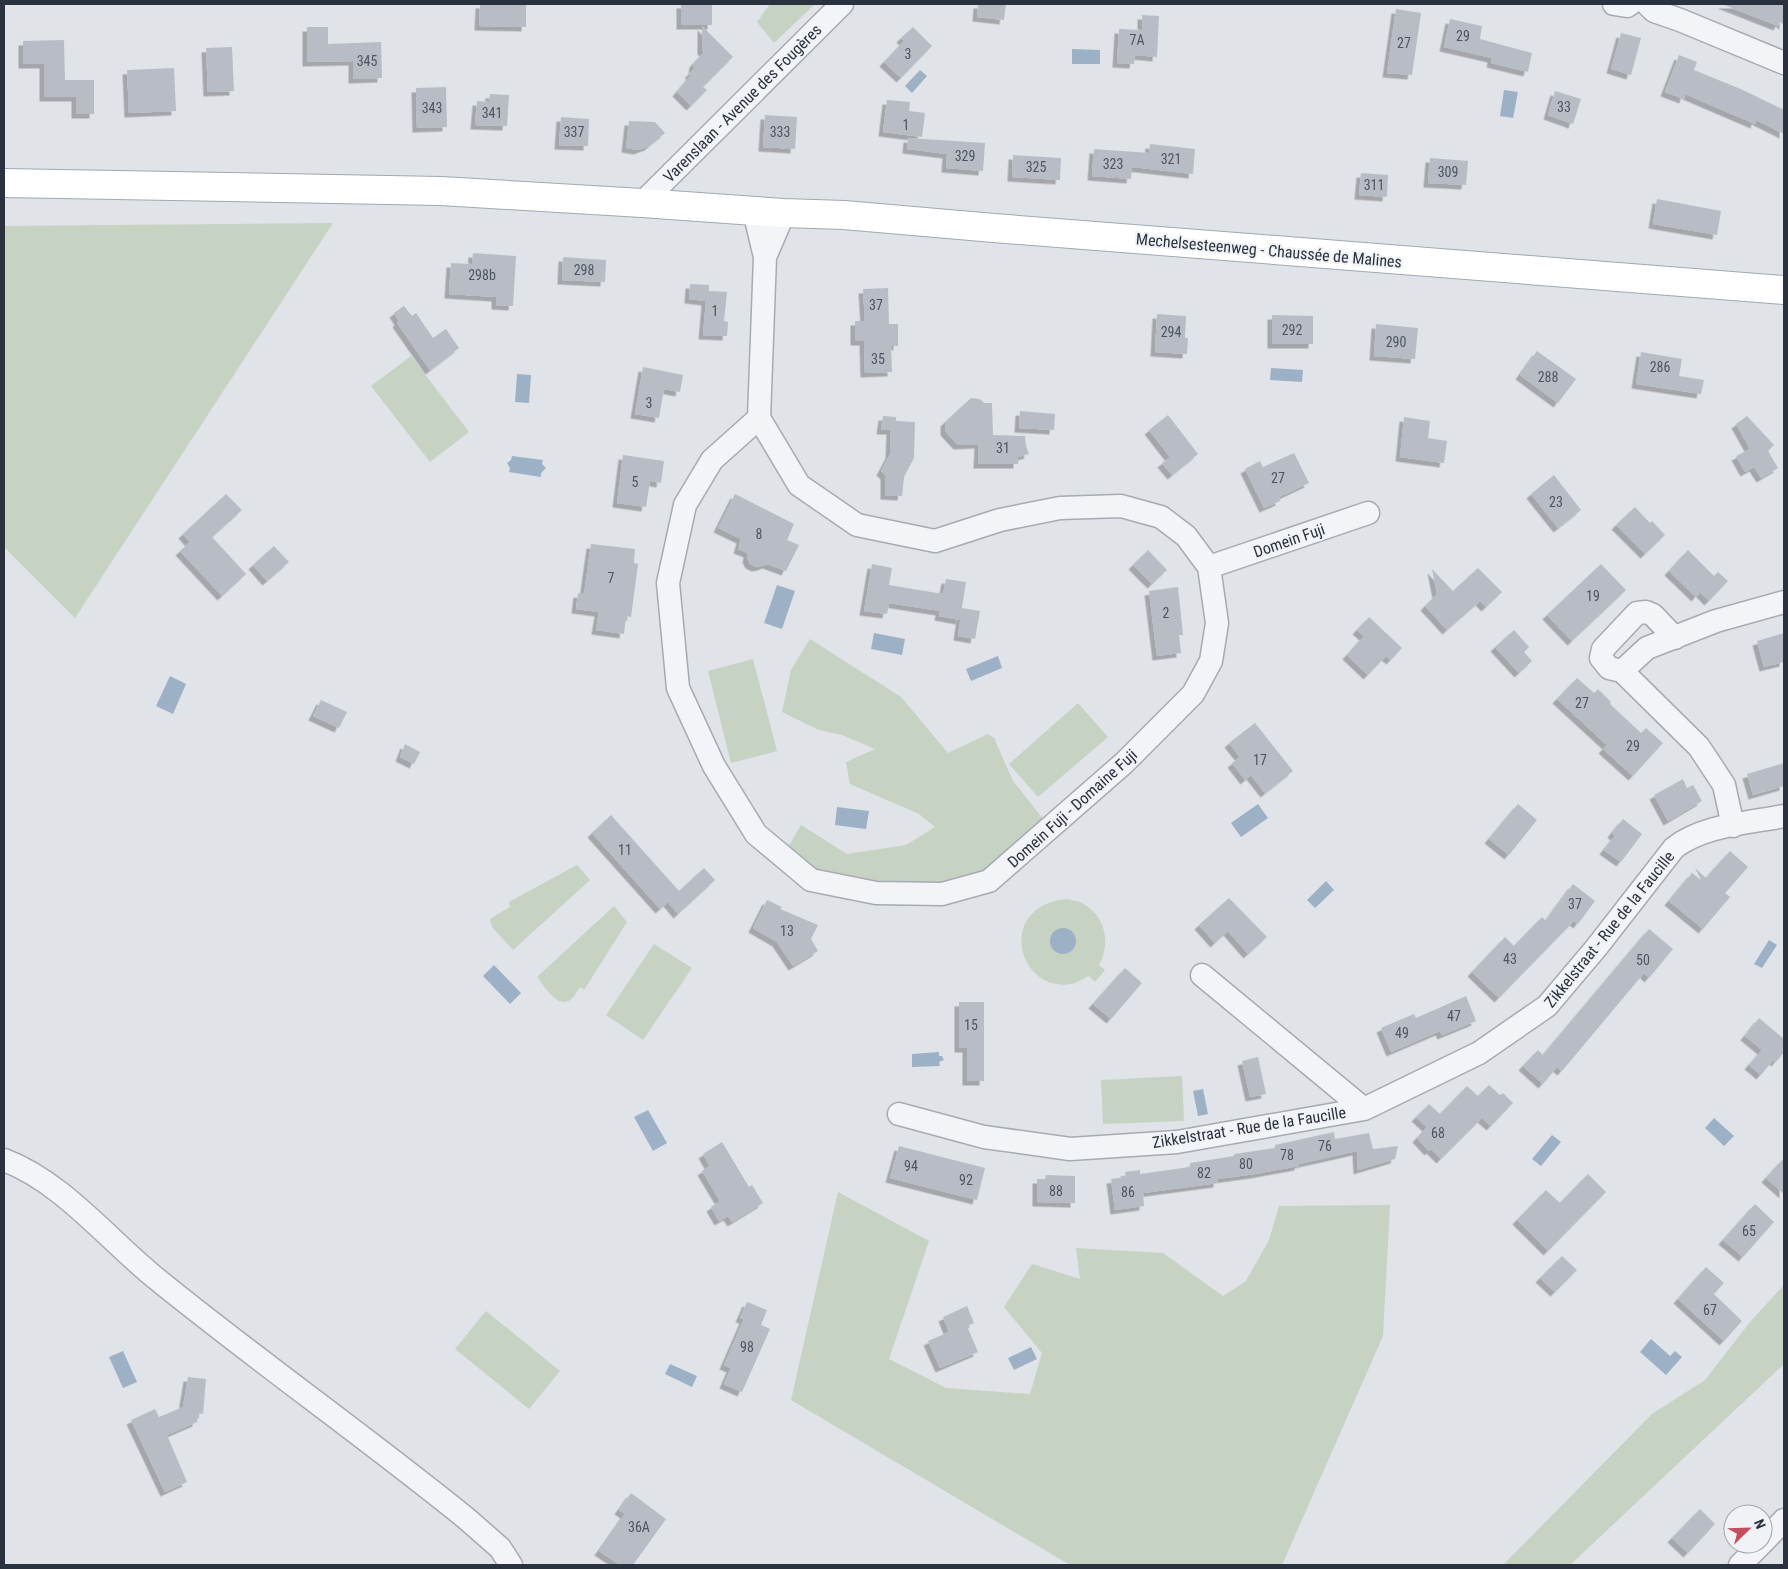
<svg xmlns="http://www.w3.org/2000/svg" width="1788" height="1569" font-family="'Roboto Condensed',sans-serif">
	<defs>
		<filter id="shadow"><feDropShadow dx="-4.5" dy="4.5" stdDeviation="0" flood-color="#0004"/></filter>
	</defs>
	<rect width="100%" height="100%" fill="#e0e3e8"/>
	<!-- green -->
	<path fill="#c6d2c2" d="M770 4H815L774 43 757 22Z
		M333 223 75 618 4 547V226Z
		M411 356 469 432 430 462 371 386Z
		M810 639 901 697 948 753 988 734 994 738 1013 781 1044 820 985 877 934 890 854 879 806 866 788 847 801 825 847 854 906 845 935 827 919 814 850 784 846 762 875 749 842 735 819 730 782 712 791 670Z
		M753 659 777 751 731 763 708 671Z
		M1078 703 1108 737 1038 797 1009 764Z
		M577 865 590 880 513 950 492 927 490 919 510 907 509 902Z
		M1067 899C1072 900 1078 901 1082 903 1106 916 1111 943 1099 965L1105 970 1095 982 1089 976C1084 978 1080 981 1075 983 1019 998 993 906 1067 899Z
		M614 906 627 922 584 990 580 987C577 991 574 998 570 1000 557 1009 544 985 537 977Z
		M654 944 692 968 643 1040 606 1015Z
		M1182 1076 1184 1121 1103 1124 1101 1080Z
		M838 1192 929 1241 889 1359 946 1388 1030 1394 1042 1353 1004 1307 1032 1264 1080 1279 1076 1248 1163 1253 1223 1296 1246 1281 1269 1240 1279 1206 1390 1205 1383 1336 1282 1565H1070L791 1400Z
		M1784 1285V1364L1570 1565H1503L1652 1414 1705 1380 1750 1322Z
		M486 1311 560 1371 529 1409 455 1349Z"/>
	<!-- water -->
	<path fill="#9db1c6" d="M1072 49 1100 50V64H1072Z
		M920 70 927 76 912 93 905 86Z
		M1504 90 1518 92 1513 118 1500 116Z
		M1271 368 1303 370 1302 382 1270 380Z
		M517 374 531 375 529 403 515 402Z
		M512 456 543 460 542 464 546 468 541 473V477L509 472 510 468 507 463 511 460Z
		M777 585 795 591 782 629 764 623Z
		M874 633 905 639 902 655 871 649Z
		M998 656 1002 668 971 681 966 669Z
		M170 676 186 684 173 714 156 706Z
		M1258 804 1268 818 1241 837 1231 823Z
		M837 807 869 811 866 829 835 825Z
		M1326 881 1334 890 1315 908 1307 900Z
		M1050 941a13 13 0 1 1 26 0a13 13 0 1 1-26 0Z
		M1769 940 1777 945 1762 968 1754 964Z
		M494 965 521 993 510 1004 483 976Z
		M939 1052V1056H942L944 1060 939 1062 940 1066 912 1067V1054Z
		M1203 1089 1208 1114 1198 1116 1193 1091Z
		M648 1110 667 1143 653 1151 634 1117Z
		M1714 1118 1734 1136 1724 1146 1705 1128Z
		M1552 1135 1561 1142 1541 1166 1532 1159Z
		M1651 1339 1670 1356 1675 1351 1682 1357 1666 1375 1640 1352Z
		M1031 1347 1037 1359 1014 1370 1008 1358Z
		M123 1351 137 1382 123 1388 109 1357Z
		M670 1364 697 1376 692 1387 665 1374Z"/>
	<!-- building -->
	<path fill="#b8bdc5" filter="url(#shadow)" d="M480 4H526V27L479 26Z
		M681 4H712V25H681Z
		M978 4H1006L1004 20 977 17Z
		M1722 4H1784V25L1780 22 1778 26Z
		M1396 9 1421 13 1412 75 1387 73Z
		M1142 15 1159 16 1157 57 1135 55 1134 64 1117 63 1119 29 1142 30Z
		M1450 19 1482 26 1480 39 1532 53 1528 72 1491 63 1492 58 1444 47Z
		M702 26 733 57 703 87 707 90 691 106 677 92 691 75 689 74 693 70 694 63 704 52 702 50Z
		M307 27H328V44L381 42 382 78 353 79V61L307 62Z
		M913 27 932 46 901 78 884 62 904 41 901 38Z
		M1621 33 1641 38 1631 75 1611 69Z
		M64 40 65 80H94V114H76V97H44V64H23V41Z
		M232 47 234 91 208 92 206 48Z
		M1679 55 1697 62 1694 70 1743 90 1784 110V134L1756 120 1755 124 1685 94 1684 99 1665 92Z
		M174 68 176 111 129 113 127 70Z
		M446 87 447 127 417 128 416 88Z
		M1555 91 1581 99 1573 124 1548 115Z
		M490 94 509 95 507 126 475 125 477 101 489 102Z
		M887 100 910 102 909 111 925 113 922 137 883 132Z
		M765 115 797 117 795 149 763 147Z
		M561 117 589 119 588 146 559 145Z
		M629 121 655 122 665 133 649 146 638 150 626 148Z
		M908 138 985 143 983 171 946 168 947 154 907 149Z
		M1150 144 1195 149 1193 174 1132 167 1131 179 1092 176 1094 149 1149 153Z
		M1013 155 1061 158 1060 180 1012 177Z
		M1430 158 1468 161 1466 185 1428 183Z
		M1361 173 1388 175 1387 197 1359 195Z
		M1657 199 1721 211 1717 235 1653 224Z
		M473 253 516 256 513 306 496 305V297L449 294 451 263 472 264Z
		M563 257 606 260 605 282 562 280Z
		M690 284 709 285V291L727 292 724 321 728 322 727 336 703 335 706 301 689 299Z
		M888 288 889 324H898V346H891L892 372 865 373 864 341H855V321H865L863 289Z
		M404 306 412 316 416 313 433 338 446 329 459 348 430 370 397 323 399 321 394 313Z
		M1157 314 1186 316 1185 338H1188L1187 354 1155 352Z
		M1272 315 1313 316V344H1272Z
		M1376 324 1418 328 1415 359 1374 356Z
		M1537 351 1576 379 1558 403 1520 375Z
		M1641 352 1682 359 1679 376 1704 380 1701 394 1636 384Z
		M643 367 683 375 680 392 664 389 659 418 635 414Z
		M971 398 980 399 984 403H992L993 435 1025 436 1026 446 1029 454 1018 457V464H978L979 444 958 445 945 431V422Z
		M1020 411 1055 414 1054 430 1019 428Z
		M1168 415 1198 454 1172 475 1162 463 1170 457 1149 430Z
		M883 416 896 417V421L915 422 914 458 904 477 902 496 885 495V475L881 471 890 454 891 430H881Z
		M1747 416 1774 445 1768 451 1778 468 1761 478 1754 467 1745 472 1736 456 1750 449 1736 424Z
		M1404 417 1430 421 1428 438 1447 441 1444 463 1400 457Z
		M1294 453 1309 483 1279 497 1280 501 1264 508 1245 469 1260 461 1263 467Z
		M623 455 664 461 661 483 650 481 646 507 617 503Z
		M1554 475 1581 510 1558 528 1531 494Z
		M226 494 242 510 212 537 246 574 222 596 180 551 190 542 183 534Z
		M735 494 794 524 787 540 799 545 786 571 767 564 762 566 756 567 750 564 747 558 748 553 738 549 741 539 718 528Z
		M1635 507 1650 523 1652 521 1665 535 1645 554 1616 525Z
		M591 544 635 549 634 563 638 564 631 617 626 616 624 634 596 630 599 612 576 609 578 593 584 594Z
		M274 546 289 562 267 581 253 565Z
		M1148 550 1167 570 1152 584 1133 565Z
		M1688 550 1714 576 1718 572 1728 581 1709 601 1700 592 1696 597 1669 571Z
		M872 564 892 568 889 585 943 594 946 579 966 582 960 620 939 616 940 611 889 603 887 614 864 611Z
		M1601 564 1626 590 1572 641 1547 615Z
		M1478 568 1502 592 1486 607 1480 601 1447 630 1425 606 1437 594 1432 569 1453 591Z
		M1178 587 1183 635H1179L1181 653 1157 656 1149 591Z
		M962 608 980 611 975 639 958 636Z
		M1369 617 1402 648 1391 660 1386 656 1368 675 1347 655 1364 636 1357 630Z
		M1514 630 1529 647 1524 652 1532 661 1519 673 1495 647Z
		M1784 633V662L1764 667 1757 641Z
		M1577 678 1594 693 1598 689 1611 702 1610 704 1641 733 1646 728 1663 743 1633 776 1603 749 1607 745 1557 699Z
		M321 700 347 712 339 728 313 716Z
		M1255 723 1293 771 1265 793 1251 775 1245 780 1232 763 1240 757 1229 743Z
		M405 744 420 752 414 764 400 757Z
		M1784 763V786L1753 795 1747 774Z
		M1683 779 1687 788 1693 785 1702 801 1668 821 1654 795Z
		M1518 804 1537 820 1509 855 1489 839Z
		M611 815 679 891 704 868 715 880 678 914 668 902 660 909 592 833Z
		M1623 819 1642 834 1621 862 1604 850 1615 836 1612 833Z
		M1730 851 1748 867 1725 893 1730 897 1703 929 1669 901 1692 873 1701 880 1695 868 1706 878Z
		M1573 884 1595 901 1578 924 1574 921 1499 998 1472 972 1505 937 1514 946 1542 917 1546 921Z
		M1229 898 1267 937 1248 954 1228 931 1215 943 1199 925Z
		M767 900 782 907 780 909 818 925 811 939 818 951 793 966 777 942 753 928Z
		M1649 929 1673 949 1649 978 1644 973 1562 1071 1557 1067 1543 1084 1523 1066 1538 1050 1543 1055Z
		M1125 968 1142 983 1111 1019 1093 1004Z
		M1466 996 1476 1021 1442 1035 1440 1031 1391 1052 1381 1028 1414 1014 1416 1018Z
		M959 1002H984V1081H967V1048H959Z
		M1759 1018 1784 1039V1052L1776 1062 1773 1060 1761 1075 1749 1065 1762 1050 1745 1036Z
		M1258 1057 1266 1094 1250 1097 1242 1061Z
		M1489 1085 1500 1095 1503 1093 1513 1103 1491 1126 1482 1118 1441 1159 1431 1149 1429 1151 1417 1138 1427 1127 1416 1117 1429 1104 1440 1114 1467 1086 1478 1096Z
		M1334 1132 1335 1139 1369 1133 1373 1149 1398 1146 1395 1159 1358 1170 1357 1151 1299 1164V1166L1255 1174 1218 1179V1183L1143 1193 1144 1206 1115 1210 1111 1179 1126 1177 1125 1172 1140 1170V1174L1190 1167V1163L1234 1156V1154L1275 1148V1145Z
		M722 1142 749 1187 752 1185 763 1203 732 1222 728 1216 719 1221 711 1207 720 1201 702 1171 710 1166 703 1154Z
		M899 1146 985 1168 977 1200 890 1178Z
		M1784 1158V1194L1766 1178Z
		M1588 1174 1606 1192 1548 1251 1517 1220 1546 1190 1560 1203Z
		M1046 1175 1075 1176V1203L1037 1202V1179H1045Z
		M1755 1204 1774 1222 1743 1257 1723 1240Z
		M1562 1256 1577 1270 1555 1292 1540 1278Z
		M1706 1267 1724 1283 1714 1294 1742 1321 1724 1341 1678 1299Z
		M747 1302 767 1310 761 1325 770 1329 742 1392 724 1384 731 1368 724 1365 744 1319 740 1318Z
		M967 1306 974 1323 967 1326 978 1352 940 1368 928 1341 949 1332 943 1317Z
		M188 1377 206 1379 203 1414 198 1413 197 1422 167 1435 187 1482 165 1492 131 1420 155 1409 159 1417 183 1407Z
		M631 1493 666 1519 633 1565H620L599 1551 625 1514 619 1510Z
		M1700 1509 1715 1524 1688 1553 1672 1538Z"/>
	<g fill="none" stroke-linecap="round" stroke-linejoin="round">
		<defs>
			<path id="minor" d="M1614 4 1627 6 1630 4
				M1647 4 1654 11 1680 20 1784 63
				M642 203 842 4
				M754 211 765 257 759 418 712 460 685 505 668 583 678 688 714 766 756 834 811 880 876 893 942 894 989 881 1124 763 1193 694 1211 661 1217 623 1209 567 1186 536 1161 517 1121 506 1060 508 1000 520 935 541 857 525 799 485 759 418
				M765 257 784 213
				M1209 567 1368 513
				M1675 638 1653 615 1646 612 1637 613 1603 649 1601 658 1609 668 1622 671 1647 648 1716 621 1784 602
				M1622 671 1699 747 1724 785 1733 826
				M1202 975 1364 1109
				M899 1114 984 1137 1070 1149 1177 1142 1364 1109 1479 1053 1547 1006 1596 948 1674 848C1703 825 1749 823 1784 816
				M4 1160C63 1182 109 1241 158 1280 259 1362 366 1437 467 1519L500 1548 511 1565
				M1763 1542 1784 1520
				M1740 1565 1761 1544"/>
			<path id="major" d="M4 183 441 191 642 203 784 213 844 215 994 228 1784 290"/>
		</defs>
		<!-- minor casing -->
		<use href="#minor" stroke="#a6aab2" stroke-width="25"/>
		<!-- major casing -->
		<use href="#major" stroke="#a0a8b3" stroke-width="30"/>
		<!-- minor -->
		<use href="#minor" stroke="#f3f4f7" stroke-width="22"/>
		<!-- major -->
		<use href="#major" stroke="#fff" stroke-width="28"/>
	</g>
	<g text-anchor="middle" stroke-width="4" stroke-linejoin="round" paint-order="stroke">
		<!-- number labels -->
		<g font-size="14" fill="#4e5560">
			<text x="1463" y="41">29</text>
			<text x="1137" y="45">7A</text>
			<text x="1404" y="48">27</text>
			<text x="908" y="59">3</text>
			<text x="367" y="66">345</text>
			<text x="1564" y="112">33</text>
			<text x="432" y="113">343</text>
			<text x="492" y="118">341</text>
			<text x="906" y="130">1</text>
			<text x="574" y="137">337</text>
			<text x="780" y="137">333</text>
			<text x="965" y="161">329</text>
			<text x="1171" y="164">321</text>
			<text x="1113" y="169">323</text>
			<text x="1036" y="172">325</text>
			<text x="1448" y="177">309</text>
			<text x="1374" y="190">311</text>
			<text x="584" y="275">298</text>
			<text x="482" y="280">298b</text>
			<text x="876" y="310">37</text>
			<text x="715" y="316">1</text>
			<text x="1292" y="335">292</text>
			<text x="1171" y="337">294</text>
			<text x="1396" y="347">290</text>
			<text x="878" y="364">35</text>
			<text x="1660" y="372">286</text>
			<text x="1548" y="382">288</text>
			<text x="649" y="408">3</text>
			<text x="1003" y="453">31</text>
			<text x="1278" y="483">27</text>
			<text x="635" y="487">5</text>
			<text x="1556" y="507">23</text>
			<text x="759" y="539">8</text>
			<text x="611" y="583">7</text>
			<text x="1593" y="601">19</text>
			<text x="1166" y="618">2</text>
			<text x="1582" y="708">27</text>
			<text x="1633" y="751">29</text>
			<text x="1260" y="765">17</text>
			<text x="625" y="855">11</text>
			<text x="1575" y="909">37</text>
			<text x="787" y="936">13</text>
			<text x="1510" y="964">43</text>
			<text x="1643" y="965">50</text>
			<text x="1454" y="1021">47</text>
			<text x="971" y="1030">15</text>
			<text x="1402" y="1038">49</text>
			<text x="1438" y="1138">68</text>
			<text x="1325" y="1151">76</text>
			<text x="1287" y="1160">78</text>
			<text x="1246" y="1169">80</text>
			<text x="911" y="1171">94</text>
			<text x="1204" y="1178">82</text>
			<text x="966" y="1185">92</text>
			<text x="1056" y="1196">88</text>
			<text x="1128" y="1197">86</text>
			<text x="1749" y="1236">65</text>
			<text x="1710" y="1315">67</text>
			<text x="747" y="1352">98</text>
			<text x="639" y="1532">36A</text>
		</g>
		<!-- street labels -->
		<g font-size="16" fill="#2a323f" stroke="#f0f2f6">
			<text transform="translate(742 103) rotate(-45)" y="6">Varenslaan - Avenue des Fougères</text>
			<text transform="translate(1269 250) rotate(5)" y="6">Mechelsesteenweg - Chaussée de Malines</text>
			<text transform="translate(1289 540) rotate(-19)" y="6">Domein Fuji</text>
			<text transform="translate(1072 808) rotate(-42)" y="6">Domein Fuji - Domaine Fuji</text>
			<text transform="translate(1609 929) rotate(-51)" y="6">Zikkelstraat - Rue de la Faucille</text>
			<text transform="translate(1249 1127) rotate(-9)" y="6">Zikkelstraat - Rue de la Faucille</text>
		</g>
	</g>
	<!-- border -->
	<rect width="1788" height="1569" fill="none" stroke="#2a323f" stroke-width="10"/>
	<!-- north arrow -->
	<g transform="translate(1748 1529) rotate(67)"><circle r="24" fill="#f0f2f6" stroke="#a1a5ad"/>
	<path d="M0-4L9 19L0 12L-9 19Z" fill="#c64d60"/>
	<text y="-8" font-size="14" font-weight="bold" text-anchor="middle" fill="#2a323f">N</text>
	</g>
</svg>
